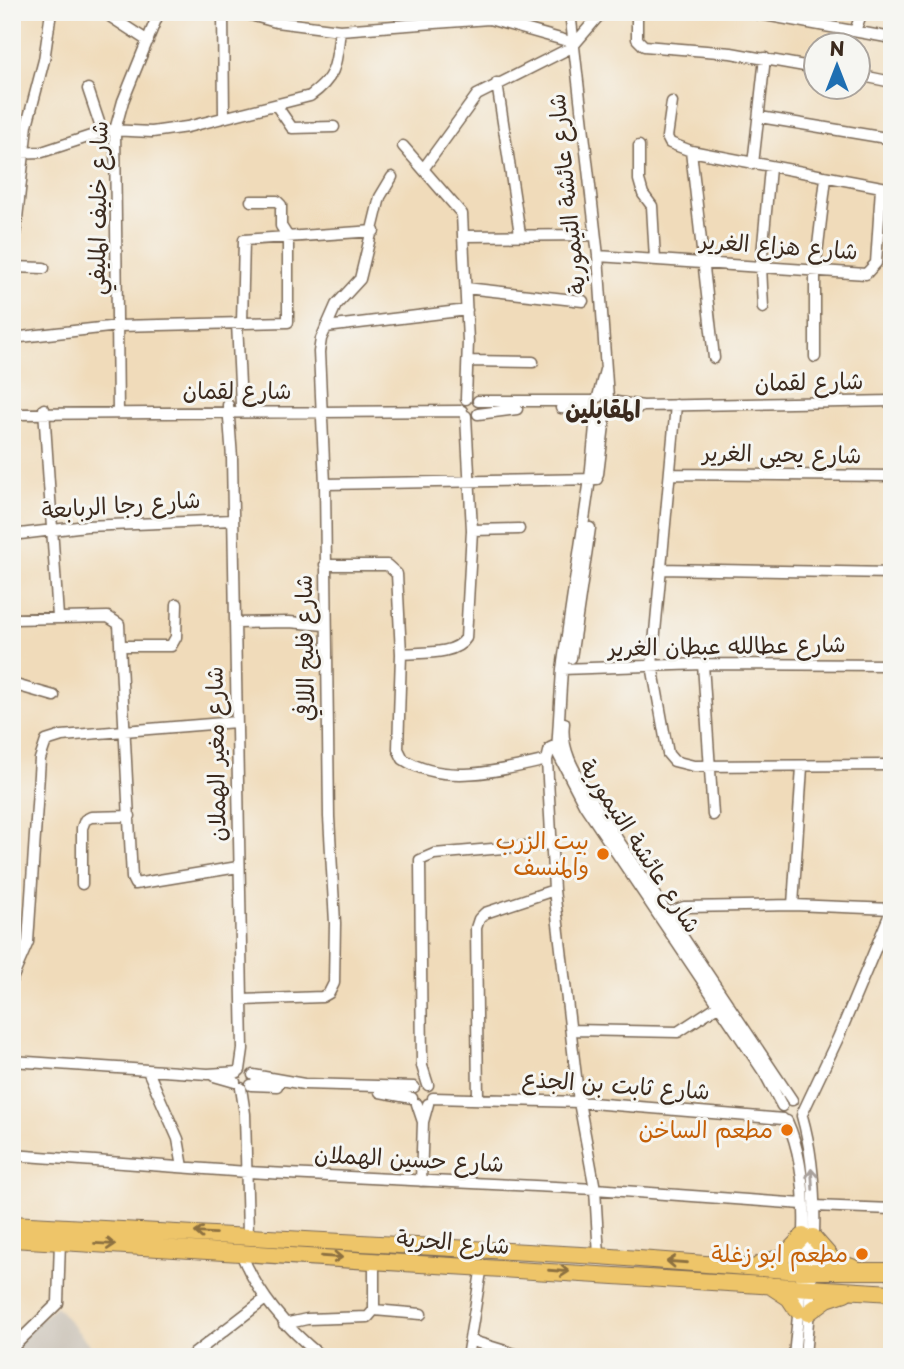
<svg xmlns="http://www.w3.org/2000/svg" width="904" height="1369" font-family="'Playpen Sans','Playpen Sans Arabic',sans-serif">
	<rect width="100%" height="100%" fill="#f6f6f2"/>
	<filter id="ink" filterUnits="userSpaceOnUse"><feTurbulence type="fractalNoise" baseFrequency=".0143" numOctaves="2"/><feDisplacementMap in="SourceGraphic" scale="14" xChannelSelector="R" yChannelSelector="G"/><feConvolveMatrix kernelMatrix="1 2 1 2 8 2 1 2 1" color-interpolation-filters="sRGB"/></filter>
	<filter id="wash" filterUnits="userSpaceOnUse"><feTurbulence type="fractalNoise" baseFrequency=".00686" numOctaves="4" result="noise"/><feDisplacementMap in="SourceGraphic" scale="28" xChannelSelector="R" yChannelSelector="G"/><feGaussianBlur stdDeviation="1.57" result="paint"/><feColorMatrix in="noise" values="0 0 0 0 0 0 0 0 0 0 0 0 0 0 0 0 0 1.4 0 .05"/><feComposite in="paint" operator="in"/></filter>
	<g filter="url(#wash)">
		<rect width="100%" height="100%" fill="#f0dbba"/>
		<!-- industrial -->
		<path fill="#cbc3b8" d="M56 1306 100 1357H12V1344Z"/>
	</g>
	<g filter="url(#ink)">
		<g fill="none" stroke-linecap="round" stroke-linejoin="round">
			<defs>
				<path id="minor" d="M223 12 224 117
					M240 12 276 22 340 30 489 19 571 42
					M570 12 598 256 608 398
					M637 12V39L644 46 731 53 816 68
					M747 12 892 38
					M111 17 148 41
					M855 31 862 12
					M858 75 892 82
					M497 83 520 234
					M88 89 102 131
					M672 102 667 137 670 143 691 151 892 189
					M276 105 292 128 334 127
					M760 117 892 139
					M403 146 462 214 468 341 466 399
					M639 146V180L643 194 652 206 655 259
					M691 151 714 358
					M12 153 42 152 109 130 152 132 187 127 310 96C338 76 336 62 340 30
					M753 164 765 58
					M424 168 477 95 572 47 602 12
					M465 236 595 235
					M598 256 866 274 876 263 881 188
					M12 265 27 125 44 60 51 12
					M12 267 44 268
					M466 288 583 301
					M763 308 761 266 770 168
					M237 323 241 405
					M242 323 244 240 374 231
					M326 327 467 310
					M12 338 118 326 288 322V237L281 226V205L277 201H251
					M815 357V271L826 178
					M468 361 533 362
					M598 397 605 370
					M478 401H593
					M610 401 643 406 892 401
					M228 405 232 458 242 1000 243 1049 240 1070
					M676 405 652 665 668 754 674 761 694 766 892 765
					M561 408 591 411
					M44 409 58 617
					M118 413 115 130 123 101 159 12
					M611 413 641 407
					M12 414 462 411
					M478 414 517 409
					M596 416 590 479 562 669 557 752 585 806 765 1074 782 1106
					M598 474 605 417
					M671 474 892 476
					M325 484 597 479
					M472 530 519 529
					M12 535 86 526 233 520
					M325 565H387L397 574 401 654 398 749 403 759C444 786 504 770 547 760
					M660 569 892 573
					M12 619 108 617 119 624 132 878 135 884 238 867
					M235 623 289 622 325 625
					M120 646H171L176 637 177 604
					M401 654C420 652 455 656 466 638L472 530 466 416
					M571 658 590 528
					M703 664 713 815
					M562 669 703 664 892 665
					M12 684 54 696
					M564 723C560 753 579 778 594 804L792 1100
					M561 743 550 748 547 760 554 890 579 1102 595 1189 599 1256
					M82 884V828L85 820 91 817 130 816
					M793 905 802 767
					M668 913 684 907 793 905 892 909
					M12 979 28 942 40 759 46 741 62 736 236 722
					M242 1000 322 997 329 993 334 983 335 923 329 817 325 484 319 352 321 339 336 305 360 279 380 197 392 177
					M573 1030 678 1032 719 1005
					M12 1061 208 1074 238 1072
					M148 1071 178 1139 183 1167
					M253 1075 304 1084 414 1087
					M214 1076 235 1082
					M251 1085 277 1086
					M428 1085 422 1066 420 860 434 854 550 844
					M241 1088 245 1114 248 1235
					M380 1092 412 1098
					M433 1098 579 1102 783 1119
					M478 1099 476 928 479 919 485 913 554 890
					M417 1104 423 1122
					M803 1112 838 1038 892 909
					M802 1116C824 1193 811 1278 805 1357
					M787 1121C817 1186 800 1287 794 1357
					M12 1155 247 1172 595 1189 803 1204
					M421 1181 423 1122 428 1104
					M814 1206 892 1209
					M240 1251C258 1295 285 1327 322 1357
					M374 1260V1310L421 1314
					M284 1324 307 1319 368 1317 374 1310
					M472 1341 525 1357
					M12 1348 58 1303 60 1241
					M190 1357 264 1300
					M467 1357 482 1266"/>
				<path id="highway" d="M12 1224 599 1256 800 1271H892
					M813 1237 834 1261 852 1267
					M12 1239 892 1293
					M760 1264 784 1256 803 1236
					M769 1285 789 1298 797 1310
					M808 1313 827 1299 845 1293"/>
			</defs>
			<!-- minor casing -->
			<use href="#minor" stroke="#7a6855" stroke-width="13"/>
			<!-- highway casing -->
			<use href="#highway" stroke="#7a6855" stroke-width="18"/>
			<!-- minor -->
			<use href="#minor" stroke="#fff" stroke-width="10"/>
			<!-- highway -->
			<use href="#highway" stroke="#eec569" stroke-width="16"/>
		</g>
		<!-- one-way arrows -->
		<defs><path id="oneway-shaft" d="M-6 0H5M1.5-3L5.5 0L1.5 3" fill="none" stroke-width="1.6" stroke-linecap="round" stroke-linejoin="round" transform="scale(1.75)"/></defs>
		<use stroke="#a79f9a" href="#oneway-shaft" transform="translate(812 1179) rotate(-94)"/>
		<g stroke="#8c7040">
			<use href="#oneway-shaft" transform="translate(205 1233) rotate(-177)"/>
			<use href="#oneway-shaft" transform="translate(105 1244) rotate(3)"/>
			<use href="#oneway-shaft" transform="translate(332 1257) rotate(4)"/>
			<use href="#oneway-shaft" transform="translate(677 1262) rotate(-176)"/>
			<use href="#oneway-shaft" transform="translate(559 1271) rotate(4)"/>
		</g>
	</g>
	<!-- markers -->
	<g fill="#e8710a" stroke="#f6f6f2" stroke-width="2.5">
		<circle cx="603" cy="854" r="7"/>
		<circle cx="787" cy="1130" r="7"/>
		<circle cx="862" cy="1254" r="7"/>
	</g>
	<g text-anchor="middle" stroke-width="6" stroke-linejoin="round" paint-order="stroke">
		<!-- street labels -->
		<g font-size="23" fill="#3b2a1e" stroke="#f6f6f2">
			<text transform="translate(567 194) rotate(-96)" y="8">شارع عائشة التيمورية</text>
			<text transform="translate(98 208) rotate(-89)" y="8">شارع خليف المليفي</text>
			<text transform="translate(779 246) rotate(4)" y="8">شارع هزاع الغرير</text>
			<text transform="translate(809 382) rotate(-1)" y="8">شارع لقمان</text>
			<text x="237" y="399">شارع لقمان</text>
			<text transform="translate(782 454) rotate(1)" y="8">شارع يحيى الغرير</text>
			<text transform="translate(121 505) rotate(-4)" y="8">شارع رجا الربابعة</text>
			<text transform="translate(727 646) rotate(-1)" y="8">شارع عطالله عبطان الغرير</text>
			<text transform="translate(305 648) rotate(-91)" y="8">شارع فليح اللافي</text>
			<text transform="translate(216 754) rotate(-91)" y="8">شارع مغير الهملان</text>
			<text transform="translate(640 846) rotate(57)" y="8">شارع عائشة التيمورية</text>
			<text transform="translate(616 1085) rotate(4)" y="8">شارع ثابت بن الجذع</text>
			<text transform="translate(409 1159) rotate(3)" y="8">شارع حسين الهملان</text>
			<text transform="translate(453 1242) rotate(4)" y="8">شارع الحرية</text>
		</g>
		<!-- food labels -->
		<g font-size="23" fill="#c56008" stroke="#f6f6f2" text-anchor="end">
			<text x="589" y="849">بيت الزرب<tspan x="589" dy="26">والمنسف</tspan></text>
			<text x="773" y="1138">مطعم الساخن</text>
			<text x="848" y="1262">مطعم ابو زغلة</text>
		</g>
		<!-- neighbourhood labels -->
		<g font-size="24" font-weight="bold" fill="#3b2a1e" stroke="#f6f6f2">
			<text x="603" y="418">المقابلين</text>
		</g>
	</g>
	<!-- margin -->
	<rect width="904" height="1369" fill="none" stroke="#f6f6f2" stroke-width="42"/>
	<!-- north arrow -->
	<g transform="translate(837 66)"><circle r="33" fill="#f6f6f2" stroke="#aba49d" stroke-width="2"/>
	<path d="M0-5L12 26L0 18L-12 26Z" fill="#1f6fb2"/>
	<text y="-10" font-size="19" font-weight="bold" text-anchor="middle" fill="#3b2a1e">N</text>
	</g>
</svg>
